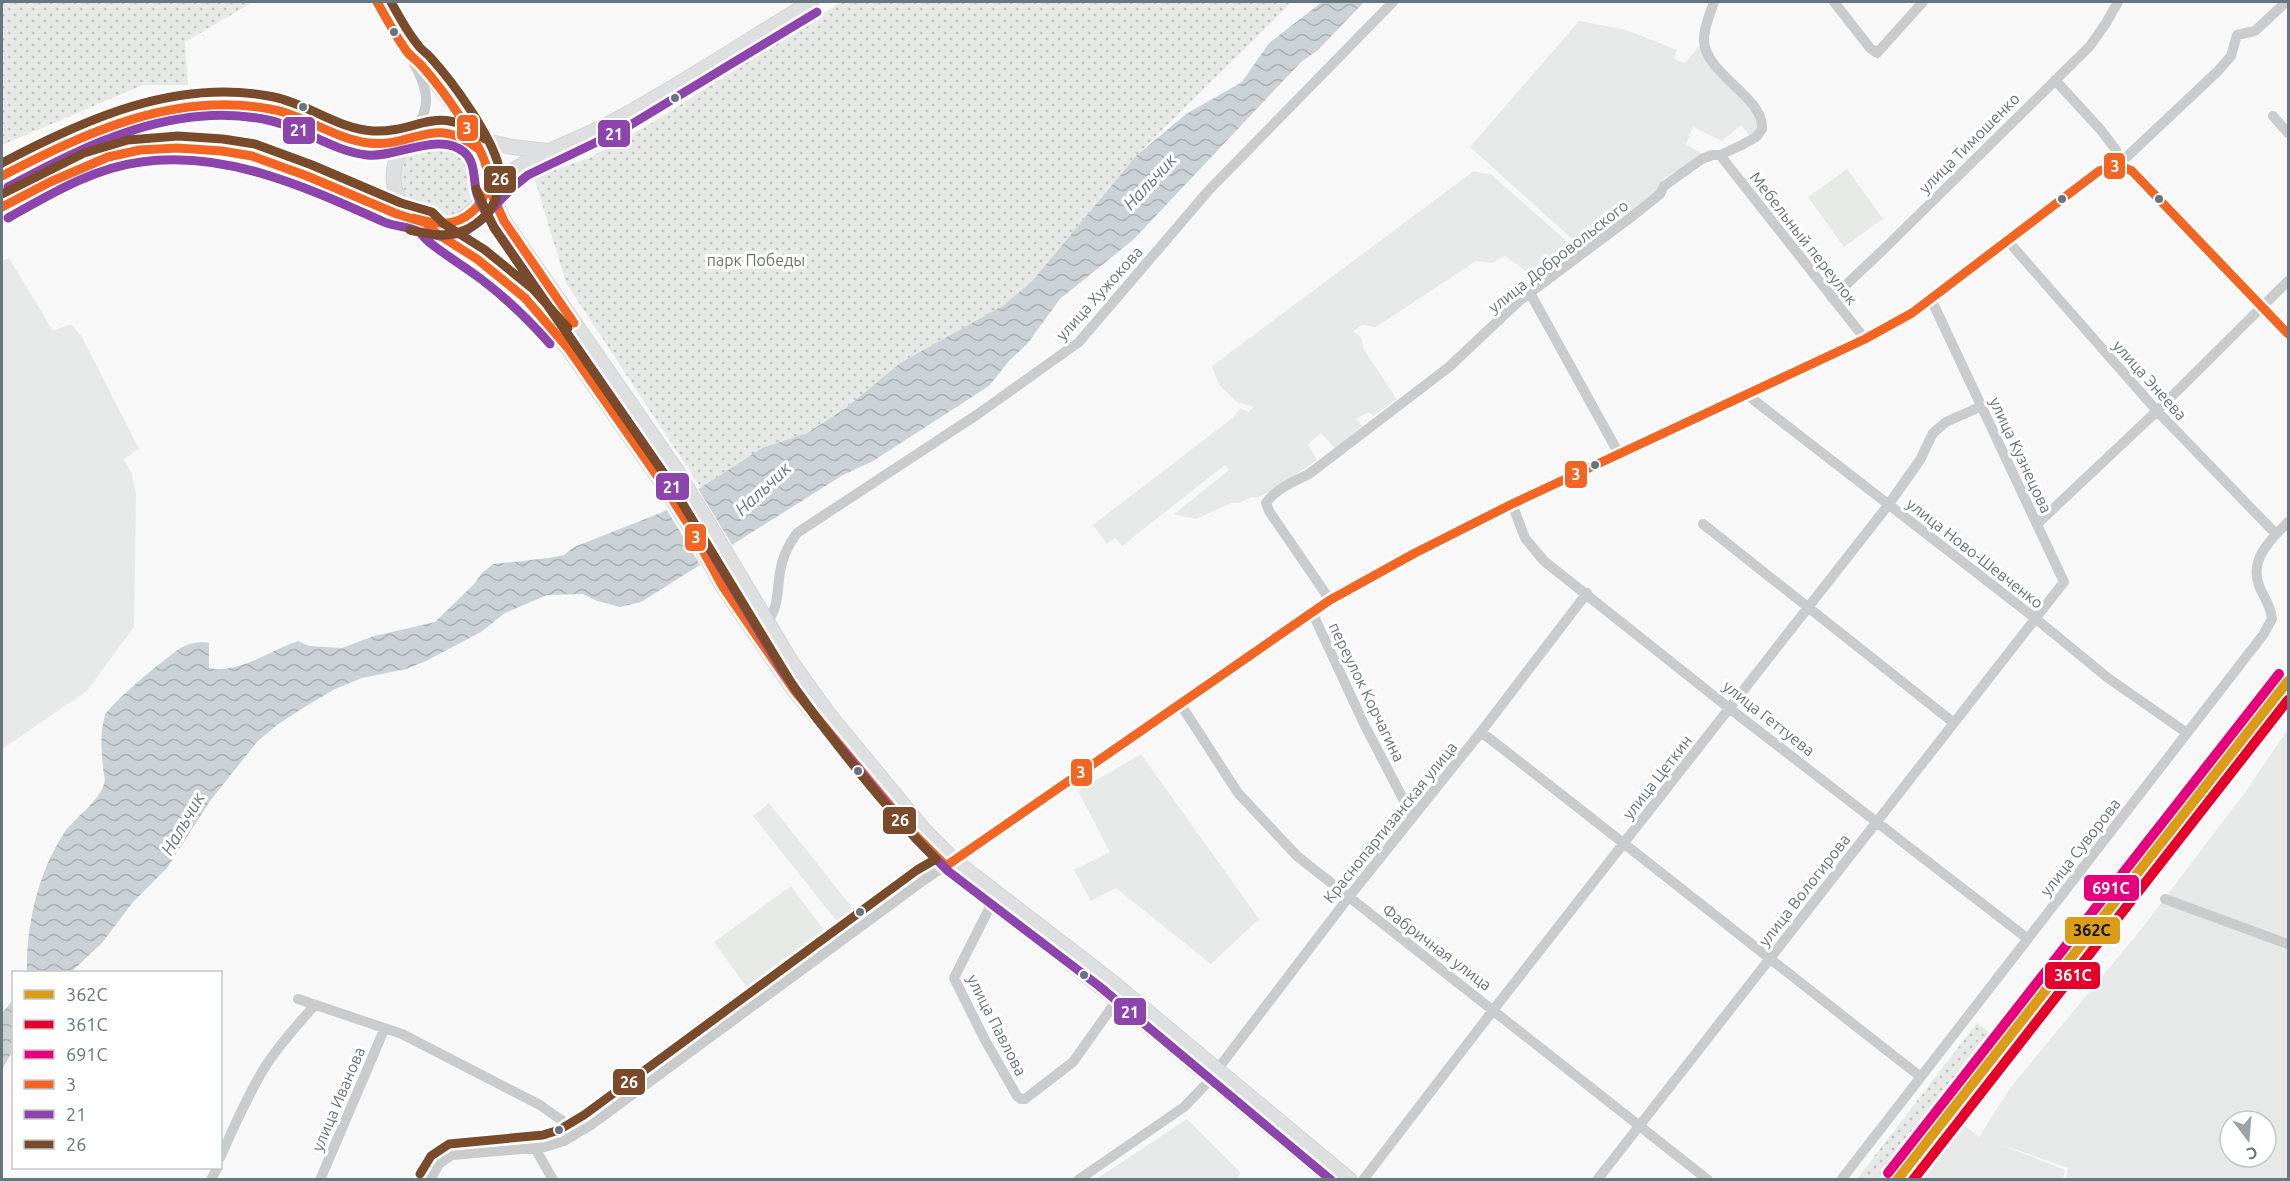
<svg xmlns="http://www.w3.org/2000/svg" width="2290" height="1181" font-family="Ubuntu,sans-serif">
	<defs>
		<pattern id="grass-dots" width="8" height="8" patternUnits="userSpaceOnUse" patternTransform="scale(1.5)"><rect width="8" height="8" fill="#e7e9e6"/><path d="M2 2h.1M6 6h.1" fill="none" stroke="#bfc1c0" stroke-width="1.8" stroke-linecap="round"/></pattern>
		<pattern id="water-waves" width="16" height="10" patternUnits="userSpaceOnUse" patternTransform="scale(1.5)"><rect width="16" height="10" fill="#cbd2d5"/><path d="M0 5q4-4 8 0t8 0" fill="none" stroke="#a9afb2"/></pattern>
	</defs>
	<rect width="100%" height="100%" fill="#f8f8f8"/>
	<!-- built -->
	<path fill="#e7e8e8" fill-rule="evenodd" d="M1579 21 1622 29 1642 36 1677 50 1674 59 1685 63 1700 45 1754 110 1761 125 1750 136 1741 125 1722 141 1693 127 1686 144 1704 155 1664 178 1656 191 1582 248 1470 147Z
		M1474 171 1492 175 1570 244 1556 256 1527 272 1505 256 1492 263 1476 261 1376 327 1362 325 1353 331 1361 337 1364 350 1397 399 1373 416 1368 412 1357 419 1362 426 1335 449 1321 433 1308 444 1317 460 1277 488 1256 498 1252 497 1239 503H1231L1196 519 1174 514 1229 470 1225 465 1122 546 1115 538 1107 544 1093 525 1235 416 1240 408 1248 412 1254 407 1237 402 1219 385 1212 366Z
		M2 255 4 260 9 258 53 331 71 324 82 337 139 449 124 459 132 474 136 494 134 627 87 691 2 749Z
		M2288 729V1179H2066L2068 1168 1997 1143 2065 1170 2063 1179 1915 1180 1963 1124 1979 1137 2010 1088 2143 927 2246 791ZM2230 1121H2266V1157H2230Z
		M1141 754 1259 919 1211 964 1116 888 1091 901 1074 870 1110 852 1078 791Z
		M769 803 858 915 842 928 753 816Z
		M1187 1119 1240 1172 1238 1179 1095 1180Z"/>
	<!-- grass -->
	<path fill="url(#grass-dots)" d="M2 2H253L185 42 188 85H143L2 145Z
		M841 2H1292L1136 156 1033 280 1004 305 900 363 846 408 807 433 762 448 701 488 566 283 534 177 591 157 647 126Z
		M401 178a40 40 0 1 1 80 0a40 40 0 1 1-80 0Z
		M1977 1023 1997 1039 1886 1179H1857Z"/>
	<!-- pitch -->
	<path fill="#e7e9e6" d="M1847 169 1883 219 1844 247 1808 197Z
		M791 886 826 933 748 989 714 942Z"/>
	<!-- water -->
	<path fill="url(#water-waves)" d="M1322 2H1364L1318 50 1301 62 1133 240 1060 299 1027 344 1009 361 989 386 873 461 843 475 641 602 620 607 597 601 583 594 547 595 505 613 481 632 426 661 406 669 362 678 335 689 303 708 277 725 257 742 210 801 167 868 133 902 102 943 71 972H27C26 925 38 873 64 833 76 816 97 804 104 784 106 779 103 772 103 766 101 751 100 730 105 716 109 704 166 658 179 649 187 644 200 641 209 643V668C240 674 270 650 298 641L309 646 342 648 374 636 435 622 474 584 483 572 493 564 549 558 564 555 574 547 663 512 762 448 807 433 846 408 900 363 1004 305 1033 280 1136 156 1186 114 1242 82 1269 43Z
		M13 1000V1050L2 1070V1013Z"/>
	<!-- pier -->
	<path fill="#f8f8f8" d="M697 487 734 548 702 568 665 507Z"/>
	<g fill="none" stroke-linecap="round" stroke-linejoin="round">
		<defs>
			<path id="major" d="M467 137 512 147 547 151
				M2 176C82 133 178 88 271 109 308 117 342 143 380 143 391 144 404 139 415 137
				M487 184 504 221 677 471 792 663 827 712 924 830 955 861 1106 977 1350 1180
				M482 200C507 144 432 102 400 153 392 166 392 182 397 196 405 216 428 228 449 224 477 218 495 180 522 165 553 147 586 137 616 120 683 83 747 41 811 2
				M2 207C36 189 71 168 109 157 164 140 230 146 283 167 326 184 369 208 415 218
				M426 223 436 233 477 259 525 298 568 348 660 480 690 527 723 587 794 690 933 855 1117 1000 1332 1180"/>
		</defs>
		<!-- major casing -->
		<use href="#major" stroke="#d3d4d5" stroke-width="16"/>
		<!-- minor -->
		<path stroke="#c9cbcc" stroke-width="10" d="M377 2C391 24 424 72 426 97 427 113 417 128 410 141
			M1834 2 1870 48 1877 53 1923 2
			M414 59 461 120 473 141
			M2055 80 2100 129 2116 150 2118 165
			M2273 116 2288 133
			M1720 155 1865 339
			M2118 165 2132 171 2288 334
			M2007 240 2157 411 2276 534
			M1530 293 1619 454
			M1832 298 1884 249 2090 46 2106 23 2118 2
			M1746 394 2035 618 2108 678 2187 733
			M1512 504 1525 538 1544 561 1729 708 2028 939
			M1703 524 1954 723
			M2037 524 2157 411 2288 281
			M1330 600 1269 511 1266 503C1277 488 1293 482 1309 474L1449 367 1519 301 1630 218 1660 194 1664 186 1702 159 1712 155H1720L1742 145 1756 137 1762 129C1765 98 1707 75 1704 42 1703 29 1710 14 1714 2
			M1312 612 1364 724 1412 816
			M768 621C779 606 777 590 780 572 782 558 788 545 797 533L978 414 1079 342 1209 190 1393 2
			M1181 705 1238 793 1297 856 1708 1180
			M1481 732C1629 846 1774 963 1921 1077
			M2165 899 2288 944
			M993 901 954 978 985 1040 1017 1096 1021 1099H1025L1073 1062 1117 1000
			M298 999 402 1034 540 1105 567 1124 573 1136
			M1217 1070 1348 898 1481 732 1587 593
			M535 1148 553 1180
			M220 1158C234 1127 247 1096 265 1067 279 1045 297 1025 314 1006
			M211 1180 217 1168
			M320 1180 384 1030
			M430 1180 439 1164 452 1155 545 1147 564 1141 591 1125 924 880 1181 705 1330 600 1415 553 1512 504 1819 362 1865 339 1912 313 2099 171 2118 165 2218 71 2231 56 2237 35 2255 31 2286 2
			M1078 1180 1184 1107 1211 1079
			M1363 1180 1494 1009 1889 504 1920 460 1933 433 1946 422 1982 406
			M1597 1180 2064 582 1931 299
			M1841 1180 2263 635 2272 619C2271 607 2265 599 2260 588 2248 560 2270 540 2288 522"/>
		<!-- major -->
		<use href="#major" stroke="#dedfe0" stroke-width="14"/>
		<defs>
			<path id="rail" d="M2136 886 2288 692
				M1905 1180 2127 898 2147 882"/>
		</defs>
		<!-- rail casing -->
		<use href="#rail" stroke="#c0c2c2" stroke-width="5"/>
		<!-- rail -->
		<use href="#rail" stroke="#fff" stroke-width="3" stroke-dasharray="9" stroke-linecap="butt"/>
		<defs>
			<path id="bus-1" d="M377 2C387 19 396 37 408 53 412 57 417 61 421 65 440 86 485 147 488 174 489 188 483 202 473 211 455 228 435 224 413 218
				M2 176C85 133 174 91 270 109 305 115 334 139 369 143 413 148 434 114 477 148
				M487 184 504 221 574 323
				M2 207 50 182 108 157 140 150 177 148 222 151 252 156 307 176 397 214 426 223 436 233 477 259 525 298 568 348 660 480 690 527 723 587 794 690 912 832 946 866 1330 600 1415 553 1512 504 1865 339 1912 313 2099 171 2118 165 2132 171 2288 334"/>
			<path id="bus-2" d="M8 187C87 144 179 99 272 121 305 129 333 151 367 155 396 158 440 131 464 152 476 162 473 180 477 194 481 206 488 216 494 227L667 478 782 670 818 720 915 838 948 871 1099 986 1331 1180
				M8 218C49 195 93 168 141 162 227 150 308 188 384 222 395 227 410 226 419 232 423 235 425 239 429 242 445 255 464 266 481 279 506 298 529 320 550 344
				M410 230 440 236 463 233 480 221 513 187 528 175 622 130 817 12"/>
			<path id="bus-3" d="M391 2C399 16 407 32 418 45 421 50 427 53 431 58 453 82 491 135 499 167 503 185 496 205 483 218 461 239 437 237 410 230
				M2 163C85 119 178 77 274 97 308 104 338 129 373 131 420 133 438 101 485 139
				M2 194 84 153 128 140 178 136 223 139 255 144 312 165 401 203 432 212 444 224 485 250 533 289 568 328
				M420 1174 431 1156 449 1144 543 1135 559 1130 584 1115 917 870 936 859C886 809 837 746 795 689L667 478 494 228 476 189"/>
		</defs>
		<!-- bus-1 casing -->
		<use href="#bus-1" stroke="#fff" stroke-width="14"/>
		<!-- bus-2 casing -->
		<use href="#bus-2" stroke="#fff" stroke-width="14"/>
		<!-- bus-3 casing -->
		<use href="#bus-3" stroke="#fff" stroke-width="14"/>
		<!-- bus-1 -->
		<use href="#bus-1" stroke="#f26522" stroke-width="9"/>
		<!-- bus-2 -->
		<use href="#bus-2" stroke="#8e44ad" stroke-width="9"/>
		<!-- bus-3 -->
		<use href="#bus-3" stroke="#7a4b2a" stroke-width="9"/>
		<defs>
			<path id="rail-1" d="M1897 1180 2288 681"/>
			<path id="rail-2" d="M1913 1180 2288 700"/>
			<path id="rail-3" d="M1888 1173 2279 674"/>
		</defs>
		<!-- rail-1 casing -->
		<use href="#rail-1" stroke="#fff" stroke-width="15"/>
		<!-- rail-2 casing -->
		<use href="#rail-2" stroke="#fff" stroke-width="15"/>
		<!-- rail-3 casing -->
		<use href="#rail-3" stroke="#fff" stroke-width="15"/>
		<!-- rail-1 -->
		<use href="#rail-1" stroke="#da9c19" stroke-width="10"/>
		<!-- rail-2 -->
		<use href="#rail-2" stroke="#e4002b" stroke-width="10"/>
		<!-- rail-3 -->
		<use href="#rail-3" stroke="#e5007d" stroke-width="10"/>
	</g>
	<!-- markers -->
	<g fill="#67757e" stroke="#fff" stroke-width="2">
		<circle cx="394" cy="32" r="5"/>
		<circle cx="675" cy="98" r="5"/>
		<circle cx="303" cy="107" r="5"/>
		<circle cx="2062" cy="199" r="5"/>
		<circle cx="2159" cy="199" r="5"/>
		<circle cx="1595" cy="465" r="5"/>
		<circle cx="858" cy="771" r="5"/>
		<circle cx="860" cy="912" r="5"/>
		<circle cx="1084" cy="975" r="5"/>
		<circle cx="559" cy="1130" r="5"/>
	</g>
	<g text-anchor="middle" stroke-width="6" stroke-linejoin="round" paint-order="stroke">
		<!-- street labels -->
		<g font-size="16" fill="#67757e" stroke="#fff">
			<text transform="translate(1969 143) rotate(-45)" y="6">улица Тимошенко</text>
			<text transform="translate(1804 238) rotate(52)" y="6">Мебельный переулок</text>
			<text transform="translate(1558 256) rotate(-38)" y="6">улица Добровольского</text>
			<text transform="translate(1099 293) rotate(-48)" y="6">улица Хужокова</text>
			<text transform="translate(2150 380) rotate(48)" y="6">улица Энеева</text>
			<text transform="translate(2021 455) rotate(65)" y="6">улица Кузнецова</text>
			<text transform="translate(1975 553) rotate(38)" y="6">улица Ново-Шевченко</text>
			<text transform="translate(1367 692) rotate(64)" y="6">переулок Корчагина</text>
			<text transform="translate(1769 718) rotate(38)" y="6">улица Геттуева</text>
			<text transform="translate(1657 777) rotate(-52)" y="6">улица Цеткин</text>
			<text transform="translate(1390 822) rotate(-51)" y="6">Краснопартизанская улица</text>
			<text transform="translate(2080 847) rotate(-52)" y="6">улица Суворова</text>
			<text transform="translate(1804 890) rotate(-52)" y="6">улица Вологирова</text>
			<text transform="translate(1437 947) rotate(37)" y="6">Фабричная улица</text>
			<text transform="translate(997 1025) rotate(63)" y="6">улица Павлова</text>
			<text transform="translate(338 1099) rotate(-67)" y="6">улица Иванова</text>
		</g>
		<!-- park labels -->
		<g font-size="16" fill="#697766" stroke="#fff">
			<text x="756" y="266">парк Победы</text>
		</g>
		<!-- water labels -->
		<g font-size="18" font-style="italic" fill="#67797f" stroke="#fff">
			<text transform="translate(1150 182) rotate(-47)" y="6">Нальчик</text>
			<text transform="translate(763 489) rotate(-43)" y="6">Нальчик</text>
			<text transform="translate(183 824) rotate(-60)" y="6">Нальчик</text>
		</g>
	</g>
	<g stroke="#fff" stroke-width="2">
		<rect x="456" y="114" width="23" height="28" rx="6" fill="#f26522"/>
		<rect x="282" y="116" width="34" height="29" rx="6" fill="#8e44ad"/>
		<rect x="597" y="119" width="34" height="29" rx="6" fill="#8e44ad"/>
		<rect x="2103" y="152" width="23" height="28" rx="6" fill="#f26522"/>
		<rect x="483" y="165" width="34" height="29" rx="6" fill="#7a4b2a"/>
		<rect x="1564" y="460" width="24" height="29" rx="6" fill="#f26522"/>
		<rect x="655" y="472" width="35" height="29" rx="6" fill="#8e44ad"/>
		<rect x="684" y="523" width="23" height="29" rx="6" fill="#f26522"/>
		<rect x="1070" y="758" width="23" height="29" rx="6" fill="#f26522"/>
		<rect x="882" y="806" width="35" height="29" rx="6" fill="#7a4b2a"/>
		<rect x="2083" y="874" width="57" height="28" rx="6" fill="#e5007d"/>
		<rect x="2064" y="916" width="57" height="29" rx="6" fill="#da9c19"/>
		<rect x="2044" y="961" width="57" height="29" rx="6" fill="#e4002b"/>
		<rect x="1113" y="997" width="34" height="29" rx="6" fill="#8e44ad"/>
		<rect x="612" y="1068" width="34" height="28" rx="6" fill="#7a4b2a"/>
	</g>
	<g font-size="16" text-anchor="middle" font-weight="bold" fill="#fff">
		<text x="467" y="134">3</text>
		<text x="299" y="136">21</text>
		<text x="614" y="140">21</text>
		<text x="2115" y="172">3</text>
		<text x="500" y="185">26</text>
		<text x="1576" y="480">3</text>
		<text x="672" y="493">21</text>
		<text x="696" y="543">3</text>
		<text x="1081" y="778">3</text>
		<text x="900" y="826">26</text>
		<text x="2111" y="894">691С</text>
		<text x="2073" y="981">361С</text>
		<text x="1130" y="1018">21</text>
		<text x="629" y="1088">26</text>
	</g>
	<g font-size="16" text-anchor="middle" font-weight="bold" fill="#111">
		<text x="2092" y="936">362С</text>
	</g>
	<!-- border -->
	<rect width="2290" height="1181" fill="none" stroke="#67757e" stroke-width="6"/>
	<!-- legend -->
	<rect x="12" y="971" width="210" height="198" fill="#ffffff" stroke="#c2c8cb" stroke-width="1.5"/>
	<rect x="24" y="990" width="30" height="9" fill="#da9c19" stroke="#c2c8cb" stroke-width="1.5"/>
	<text x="66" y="1001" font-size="18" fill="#67757e">362С</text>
	<rect x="24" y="1020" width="30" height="9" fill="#e4002b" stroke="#c2c8cb" stroke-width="1.5"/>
	<text x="66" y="1031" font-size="18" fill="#67757e">361С</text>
	<rect x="24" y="1050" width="30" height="9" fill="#e5007d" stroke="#c2c8cb" stroke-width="1.5"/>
	<text x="66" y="1061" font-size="18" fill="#67757e">691С</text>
	<rect x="24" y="1080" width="30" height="9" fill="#f26522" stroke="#c2c8cb" stroke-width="1.5"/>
	<text x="66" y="1091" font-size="18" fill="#67757e">3</text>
	<rect x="24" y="1110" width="30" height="9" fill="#8e44ad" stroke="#c2c8cb" stroke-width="1.5"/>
	<text x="66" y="1121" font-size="18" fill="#67757e">21</text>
	<rect x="24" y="1140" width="30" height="9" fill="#7a4b2a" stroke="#c2c8cb" stroke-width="1.5"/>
	<text x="66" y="1151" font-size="18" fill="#67757e">26</text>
	<!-- north arrow -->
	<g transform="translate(2248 1139) rotate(164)"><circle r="28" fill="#ffffff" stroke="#c2c8cb" stroke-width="1.5"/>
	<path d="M0-4.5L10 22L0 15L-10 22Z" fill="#9aa3a9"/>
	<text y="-9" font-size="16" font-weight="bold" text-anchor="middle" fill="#67757e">С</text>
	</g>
</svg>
